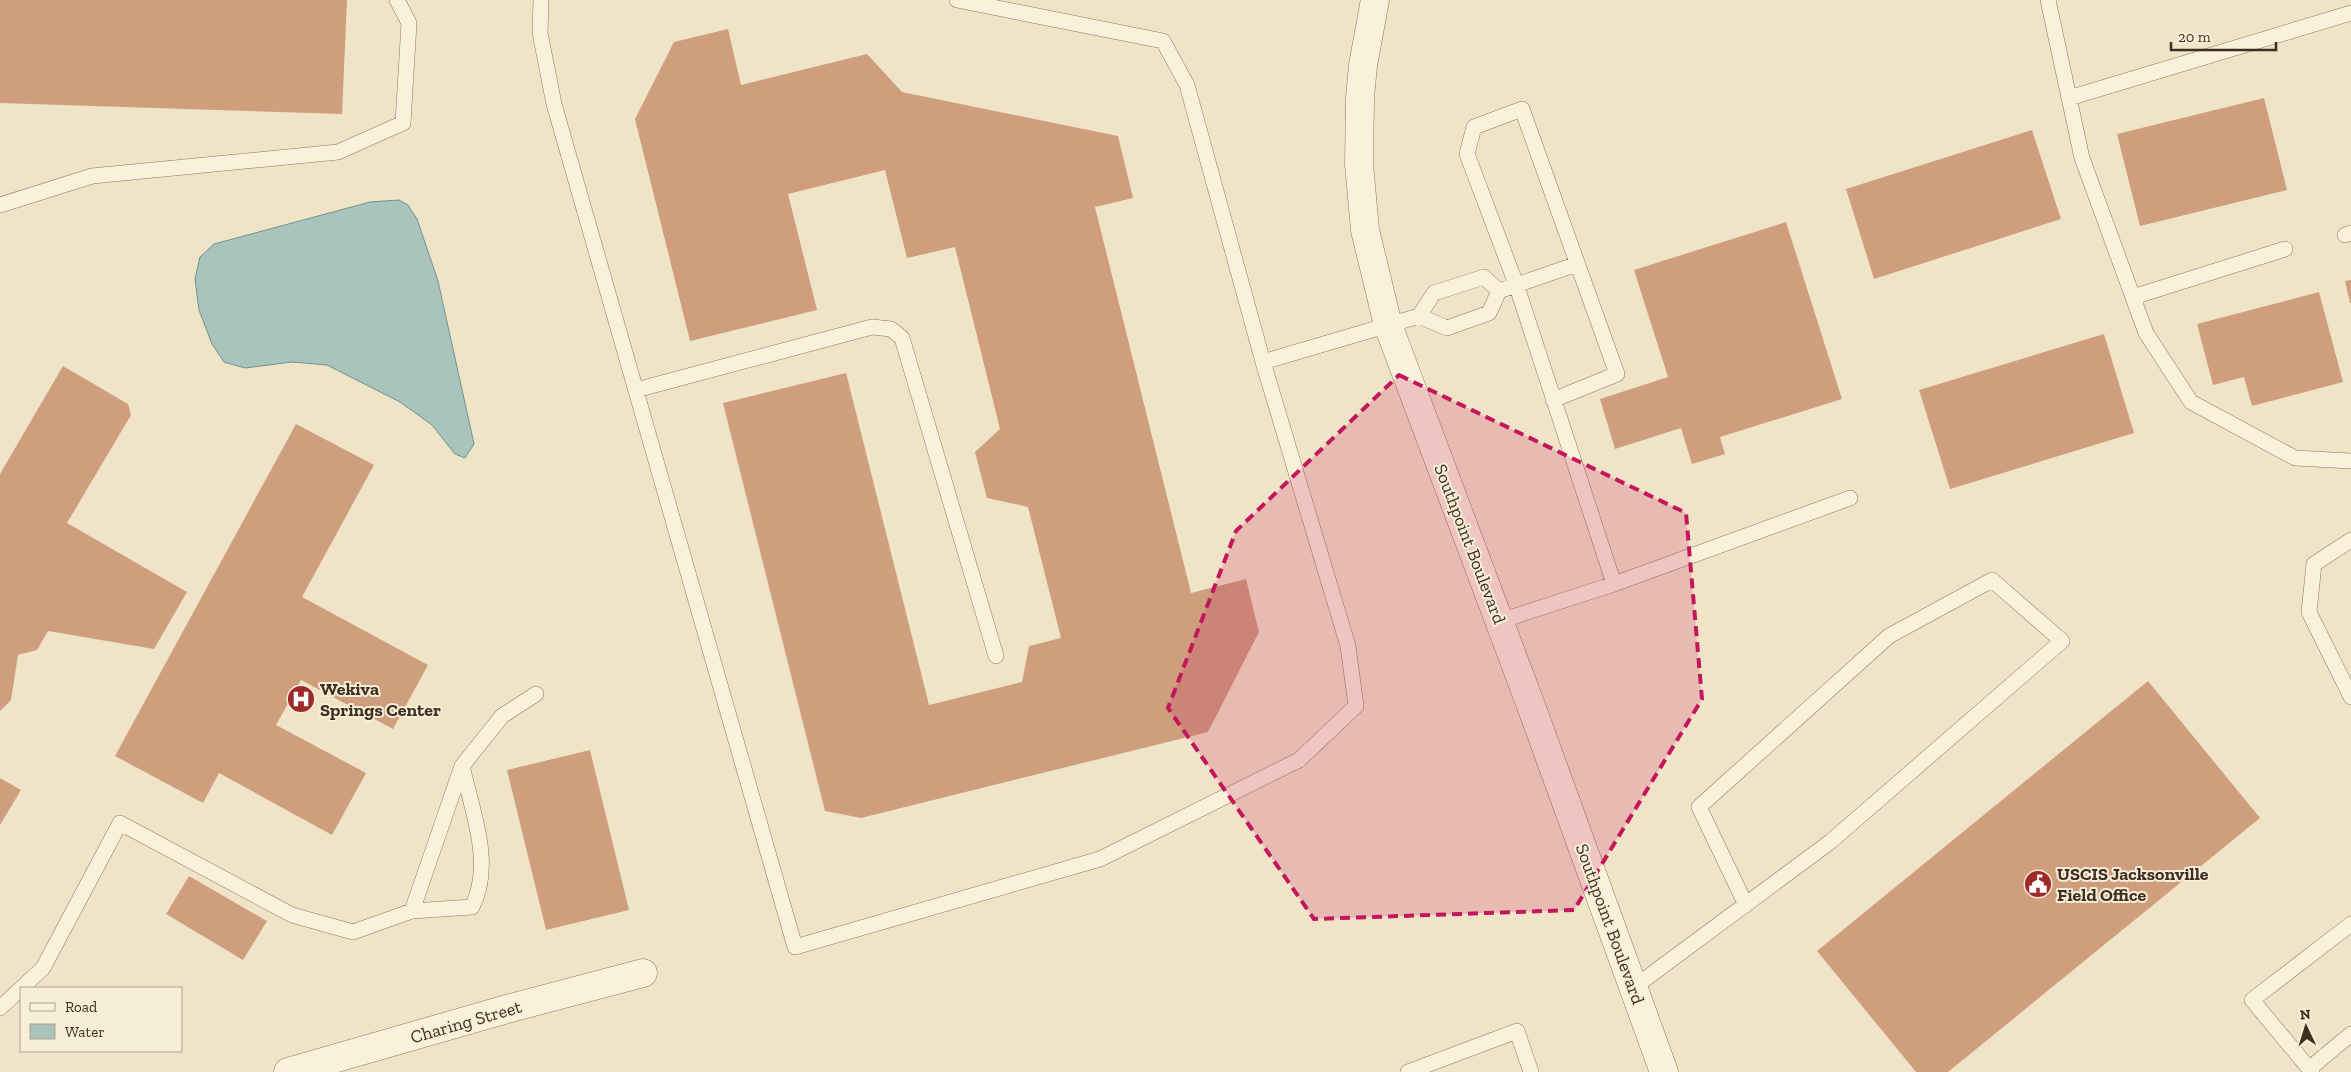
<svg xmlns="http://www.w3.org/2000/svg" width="2351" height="1072" font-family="'Zilla Slab',serif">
	<rect width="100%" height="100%" fill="#f0e4c8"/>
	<!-- water -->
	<path fill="#a9c4bc" stroke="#6f938a" d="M399 200 408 205 417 219 438 281 474 444 465 458 455 454 432 425 400 402 327 365 292 362 245 368 224 362 212 344 199 310 195 279 200 257 214 244 370 202Z"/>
	<!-- building -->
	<path fill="#cf9f7d" d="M0 0H347L342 114 0 103Z
		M728 29 741 85 867 54 902 92 1118 136 1133 198 1095 207 1191 593 1246 579 1259 632 1208 732 861 818 825 811 723 403 846 373 929 705 1022 682 1029 646 1061 638 1028 507 987 498 975 452 1000 429 955 247 907 258 885 170 788 194 817 310 690 341 635 119 674 42Z
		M2264 98 2287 190 2140 226 2117 134Z
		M2032 130 2061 219 1874 279 1846 189Z
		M1786 222 1842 399 1720 437 1725 454 1692 464 1681 428 1615 449 1600 399 1668 377 1634 270Z
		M2351 280V303H2350L2345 281Z
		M2319 292 2343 382 2252 406 2244 377 2213 385 2197 324Z
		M2104 334 2134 433 1950 489 1919 390Z
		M63 366 128 404 131 415 67 523 187 592 154 649 48 631 37 650 18 655 11 700 0 711V474Z
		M296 424 374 465 302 597 428 665 393 729 301 680 276 725 366 773 332 835 219 773 203 803 115 756Z
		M2148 681 2260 818 1948 1072H1916L1817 951Z
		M590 750 629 910 546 930 507 770Z
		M0 778 21 790 0 825Z
		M189 876 267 921 243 960 166 914Z"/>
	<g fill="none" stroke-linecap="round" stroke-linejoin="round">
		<defs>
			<path id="service" d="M541 0 540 33 554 104 795 947 1100 859 1299 760 1356 706 1348 646 1263 362 1419 316 1447 328 1489 313 1499 291 1577 264
				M957 0 1163 41 1187 85 1263 362
				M2048 0 2082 158 2146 333 2191 402 2295 458 2351 461
				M2069 98 2351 13
				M0 205 92 176 338 152 403 123 409 23 397 0
				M2345 235 2351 233
				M2133 297 2285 249
				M1419 316 1434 293 1484 277 1499 291
				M636 390 872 327 891 329 902 338 996 656
				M1553 400 1617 374 1522 109 1474 127 1467 154 1516 284 1614 584
				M2351 540 2314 564 2309 612 2351 697
				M1500 621 1614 584 1850 498
				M412 911 472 907C494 865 472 810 462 766
				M1633 988 1830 842 2062 641 1992 580 1889 636 1699 807 1746 905
				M0 1008 43 968 120 823 292 915 353 932 412 911 462 766 502 716 536 694
				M2309 1069 2351 1034
				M1408 1072 1517 1031 1531 1072
				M2312 1072 2252 1000 2351 924"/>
			<path id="minor" d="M288 1072 507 1009 643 973"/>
			<path id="tertiary" d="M1375 0 1363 65 1360 98 1359 164 1365 230 1388 325 1530 703 1664 1072"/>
		</defs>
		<!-- service casing -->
		<use href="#service" stroke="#8d765c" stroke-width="16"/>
		<!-- minor casing -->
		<use href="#minor" stroke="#8d765c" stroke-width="29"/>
		<!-- tertiary casing -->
		<use href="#tertiary" stroke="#8d765c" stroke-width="29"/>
		<!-- service -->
		<use href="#service" stroke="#faf1dc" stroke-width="15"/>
		<!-- minor -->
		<use href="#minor" stroke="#faf1dc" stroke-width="28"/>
		<!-- tertiary -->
		<use href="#tertiary" stroke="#faf1dc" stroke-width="28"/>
	</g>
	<!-- marked area -->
	<path fill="#c2185b" fill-opacity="0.2" stroke="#c2185b" stroke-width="4" stroke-dasharray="10 6" stroke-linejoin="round" d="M1399 375 1686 513 1702 699 1574 910 1314 919 1168 708 1236 531Z"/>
	<!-- icons -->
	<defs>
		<symbol id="hospital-disc" viewBox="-11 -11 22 22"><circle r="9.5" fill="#9e2a2b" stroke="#f7eed8"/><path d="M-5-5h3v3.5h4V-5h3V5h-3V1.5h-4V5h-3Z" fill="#fff"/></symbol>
		<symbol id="civic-disc" viewBox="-11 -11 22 22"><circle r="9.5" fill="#9e2a2b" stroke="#f7eed8"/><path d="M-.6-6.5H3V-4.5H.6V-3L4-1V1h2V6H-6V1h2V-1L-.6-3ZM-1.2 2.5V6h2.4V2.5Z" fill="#fff"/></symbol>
	</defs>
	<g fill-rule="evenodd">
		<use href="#hospital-disc" x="285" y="683" width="32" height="32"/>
		<use href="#civic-disc" x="2022" y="868" width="32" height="32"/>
	</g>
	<g text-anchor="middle" stroke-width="4" stroke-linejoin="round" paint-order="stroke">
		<!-- street labels -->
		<g font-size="18" fill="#3d2e20" stroke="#f7eed8">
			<text transform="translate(1470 544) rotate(69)" y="6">Southpoint Boulevard</text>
			<text transform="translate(1610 924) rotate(70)" y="6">Southpoint Boulevard</text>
			<text transform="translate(466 1022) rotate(-16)" y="6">Charing Street</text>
		</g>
		<!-- poi labels -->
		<g font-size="18" font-weight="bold" fill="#3d2e20" stroke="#f7eed8" text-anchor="start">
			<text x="320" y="695">Wekiva<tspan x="320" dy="21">Springs Center</tspan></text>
			<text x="2057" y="880">USCIS Jacksonville<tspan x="2057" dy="21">Field Office</tspan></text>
		</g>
	</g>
	<!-- legend -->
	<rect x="20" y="987" width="162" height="65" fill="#f7eed8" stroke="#ada18e"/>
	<rect x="30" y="1003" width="25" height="8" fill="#faf1dc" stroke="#ada18e"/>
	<text x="65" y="1012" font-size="15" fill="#3d2e20">Road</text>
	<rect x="30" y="1024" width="25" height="15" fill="#a9c4bc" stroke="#ada18e"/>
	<text x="65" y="1037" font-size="15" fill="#3d2e20">Water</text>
	<!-- north arrow -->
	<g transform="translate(2306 1027) rotate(356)" stroke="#f7eed8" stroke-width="4" paint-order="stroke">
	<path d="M0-4L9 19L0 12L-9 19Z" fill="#3d2e20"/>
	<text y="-8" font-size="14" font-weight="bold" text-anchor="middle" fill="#3d2e20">N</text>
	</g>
	<!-- scale -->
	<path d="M2171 42v8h105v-8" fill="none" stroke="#3d2e20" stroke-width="2.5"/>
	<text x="2178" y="42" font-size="15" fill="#3d2e20" stroke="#f7eed8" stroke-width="4" paint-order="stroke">20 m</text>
</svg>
